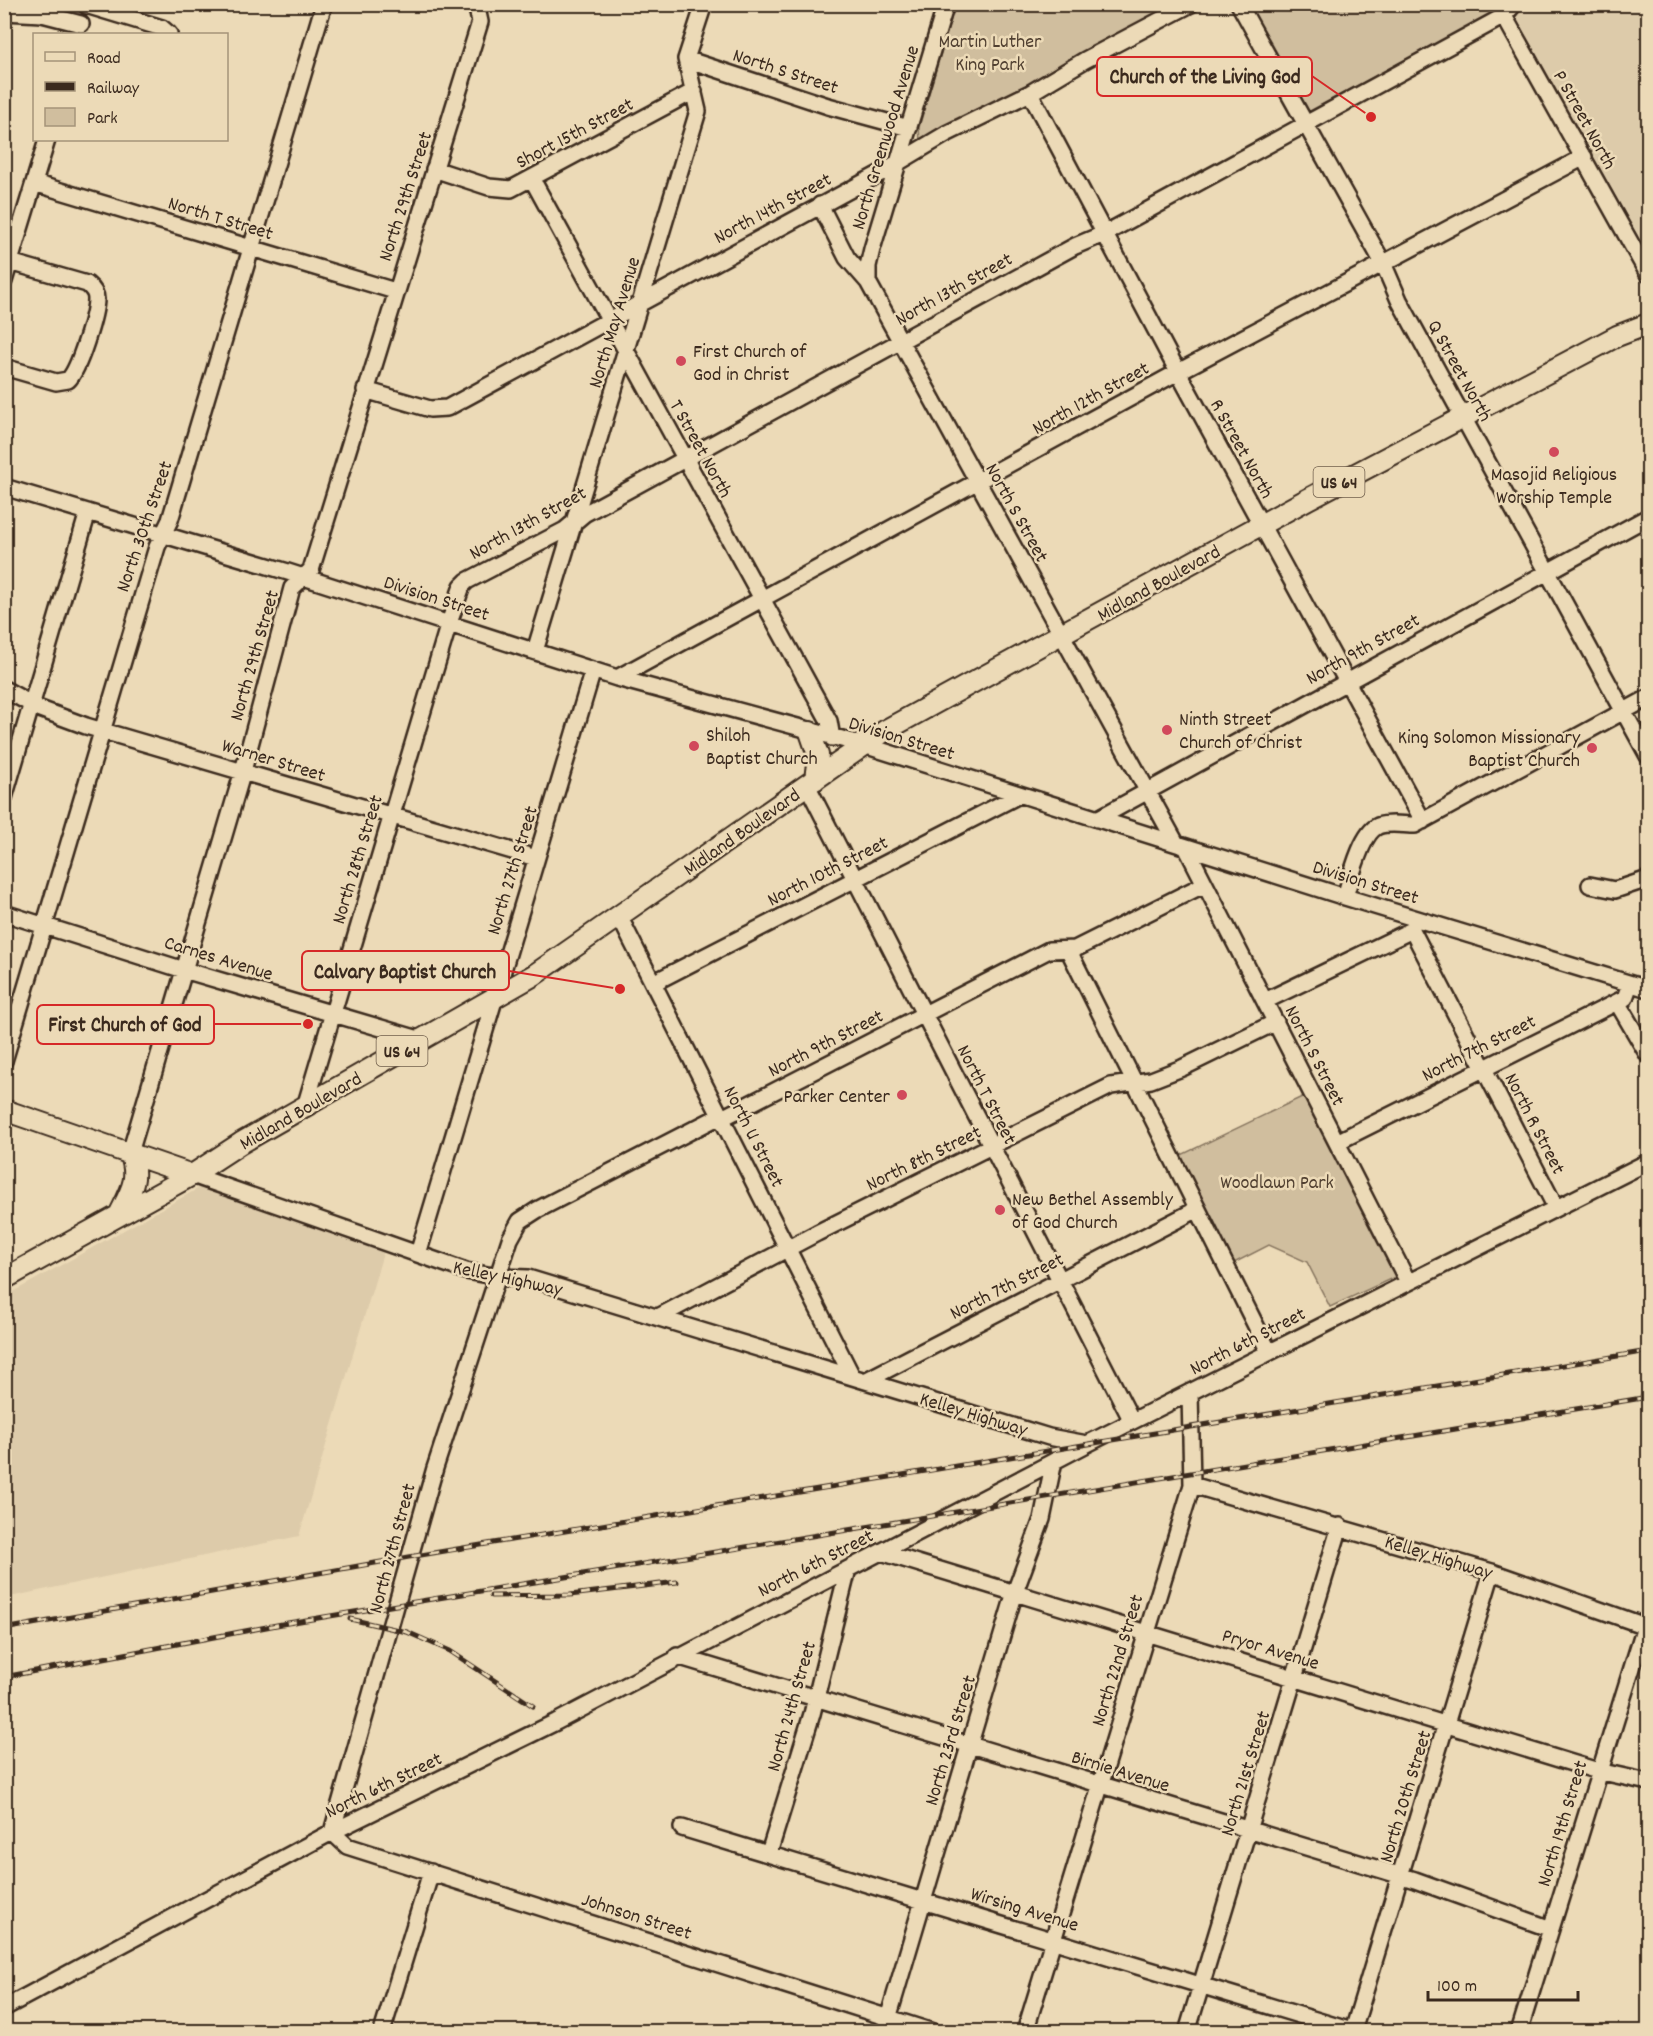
<svg xmlns="http://www.w3.org/2000/svg" width="1653" height="2036" font-family="Dekko,sans-serif">
	<rect width="100%" height="100%" fill="#ecdab7"/>
	<filter id="ink" filterUnits="userSpaceOnUse"><feTurbulence type="fractalNoise" baseFrequency=".0167" numOctaves="2"/><feDisplacementMap in="SourceGraphic" scale="12" xChannelSelector="R" yChannelSelector="G"/><feConvolveMatrix kernelMatrix="1 2 1 2 8 2 1 2 1" color-interpolation-filters="sRGB"/></filter>
	<g filter="url(#ink)">
		<!-- built -->
		<path fill="#ddcbaa" d="M1515 4 1648 5V252L1513 11Z
			M201 1187 384 1250 299 1536 5 1598 4 1297Z"/>
		<!-- green -->
		<path fill="#d0be9e" stroke="#86745e" stroke-width="1.5" d="M955 5H1177L920 143 919 127Z
			M1250 5H1499L1493 13 1308 112 1252 13Z
			M1304 1096 1397 1276 1330 1307 1307 1262 1269 1245 1234 1263 1175 1158Z"/>
		<g fill="none" stroke-linecap="round" stroke-linejoin="round">
			<defs>
				<path id="minor" d="M1239 4 1383 263 1399 300 1648 756
					M86 5 162 28 169 34
					M4 12 42 14 81 24
					M1504 16 1648 274
					M686 59 828 106 909 128
					M1030 93 1178 372 1423 821
					M434 169 489 187 511 189 694 91
					M532 179 829 721 832 738
					M34 183 395 291
					M820 205 847 258 868 282 1176 843
					M4 281 47 140
					M868 282V266L872 249 946 4
					M4 367 56 382 68 380C79 370 96 314 96 299 96 292 92 288 87 284L10 262
					M365 390 430 409 447 408 879 174 946 134 1030 93 1085 60 1191 4
					M4 487 288 572 617 678 864 745 1345 897 1648 989
					M535 651 698 111 686 59 704 4
					M617 678 1178 372 1584 157
					M4 689 40 709 86 726 536 858
					M807 785 1132 1421
					M4 798 88 512
					M1097 819 1648 517
					M1186 847 1408 1282
					M1590 885 1615 890 1648 879
					M1345 897C1350 881 1361 833 1378 826 1389 822 1403 825 1415 825L1648 698
					M4 913 184 970 422 1040
					M619 916 852 1376
					M1412 930 1556 1208
					M1069 951 1269 1352
					M653 983 1019 795
					M1265 1001 1412 930
					M1617 1002 1648 1055
					M4 1061 157 547 170 520 324 4
					M305 1107 449 623 462 586 467 581 565 530 584 514 1075 246 1106 233 1504 16 1514 4
					M1337 1142 1625 998 1630 984
					M130 1153 243 771 292 588 311 570 476 35 480 22 476 4
					M192 1175 466 1271 498 1277 528 1278 1049 1437 1087 1444
					M418 1254 593 670
					M660 1316 817 1233 1111 1086 1151 1080 1182 1068 1276 1022
					M867 1380 1196 1210
					M1192 1485 1492 1572 1648 1627
					M881 1552 1598 1771 1648 1782
					M677 1656 1415 1880 1551 1929
					M682 1828 1355 2032
					M769 1853 812 1714 848 1569
					M4 2008 332 1832 556 1722 1087 1444 1648 1162
					M1353 2031 1492 1572
					M382 2032 431 1872
					M884 2032 1015 1592 1042 1519 1054 1461
					M933 2032 347 1846 332 1832 435 1468 510 1239 520 1221 537 1210 716 1118 728 1115 1049 950 1075 949 1205 884
					M1025 2032 1192 1485 1190 1392
					M1187 2032 1340 1526
					M1519 2032 1645 1626"/>
				<path id="major" d="M810 732 818 755 815 780
					M4 1110 192 1175
					M119 1215C131 1191 140 1179 130 1153
					M4 1279 192 1175 241 1143 534 975 886 730 1308 499 1617 336 1648 324"/>
			</defs>
			<!-- minor casing -->
			<use href="#minor" stroke="#3b2a1e" stroke-width="20"/>
			<!-- major casing -->
			<use href="#major" stroke="#3b2a1e" stroke-width="24"/>
			<!-- minor -->
			<use href="#minor" stroke="#ecdab7" stroke-width="15"/>
			<!-- major -->
			<use href="#major" stroke="#ecdab7" stroke-width="20"/>
			<defs>
				<path id="rail" d="M491 1596 570 1595 677 1582
					M350 1619 407 1632 450 1651 533 1706
					M4 1629 409 1557 1648 1351
					M4 1677 282 1624 1648 1397"/>
			</defs>
			<!-- rail casing -->
			<use href="#rail" stroke="#3b2a1e" stroke-width="5"/>
			<!-- rail -->
			<use href="#rail" stroke="#ecdab7" stroke-width="3" stroke-dasharray="9" stroke-linecap="butt"/>
		</g>
	</g>
	<!-- markers -->
	<g fill="#d1495b" stroke="#ecdab7" stroke-width="2">
		<circle cx="681" cy="361" r="6"/>
		<circle cx="1554" cy="452" r="6"/>
		<circle cx="1167" cy="730" r="6"/>
		<circle cx="694" cy="746" r="6"/>
		<circle cx="1592" cy="748" r="6"/>
		<circle cx="902" cy="1095" r="6"/>
		<circle cx="1000" cy="1210" r="6"/>
	</g>
	<g text-anchor="middle" stroke-width="5" stroke-linejoin="round" paint-order="stroke">
		<!-- shield labels -->
		<g fill="#ecdab7" stroke="#705f4c" stroke-width="1.5">
			<rect x="1313.5" y="467" width="51" height="30" rx="4.5"/>
			<rect x="376.5" y="1036" width="51" height="30" rx="4.5"/>
		</g>
		<g font-size="18" font-weight="bold" fill="#3b2a1e">
			<text x="1339" y="488">US 64</text>
			<text x="402" y="1057">US 64</text>
		</g>
		<!-- park labels -->
		<g font-size="20" fill="#514031" stroke="#ecdab7">
			<text x="990" y="47">Martin Luther<tspan x="990" dy="23">King Park</tspan></text>
			<text x="1277" y="1188">Woodlawn Park</text>
		</g>
		<!-- street labels -->
		<g font-size="20" fill="#3b2a1e" stroke="#ecdab7">
			<text transform="translate(786 70) rotate(18)" y="7">North S Street</text>
			<text transform="translate(1586 119) rotate(61)" y="7">P Street North</text>
			<text transform="translate(574 132) rotate(-28)" y="7">Short 15th Street</text>
			<text transform="translate(884 137) rotate(-73)" y="7">North Greenwood Avenue</text>
			<text transform="translate(404 196) rotate(-72)" y="7">North 29th Street</text>
			<text transform="translate(772 207) rotate(-28)" y="7">North 14th Street</text>
			<text transform="translate(221 217) rotate(17)" y="7">North T Street</text>
			<text transform="translate(953 288) rotate(-29)" y="7">North 13th Street</text>
			<text transform="translate(613 322) rotate(-73)" y="7">North May Avenue</text>
			<text transform="translate(1461 370) rotate(61)" y="7">Q Street North</text>
			<text transform="translate(1090 397) rotate(-29)" y="7">North 12th Street</text>
			<text transform="translate(702 448) rotate(61)" y="7">T Street North</text>
			<text transform="translate(1243 448) rotate(61)" y="7">R Street North</text>
			<text transform="translate(1018 512) rotate(61)" y="7">North S Street</text>
			<text transform="translate(527 522) rotate(-29)" y="7">North 13th Street</text>
			<text transform="translate(143 526) rotate(-71)" y="7">North 30th Street</text>
			<text transform="translate(1158 582) rotate(-29)" y="7">Midland Boulevard</text>
			<text transform="translate(437 597) rotate(18)" y="7">Division Street</text>
			<text transform="translate(1362 648) rotate(-29)" y="7">North 9th Street</text>
			<text transform="translate(253 655) rotate(-74)" y="7">North 29th Street</text>
			<text transform="translate(902 737) rotate(17)" y="7">Division Street</text>
			<text transform="translate(274 759) rotate(17)" y="7">Warner Street</text>
			<text transform="translate(741 831) rotate(-35)" y="7">Midland Boulevard</text>
			<text transform="translate(356 859) rotate(-73)" y="7">North 28th Street</text>
			<text transform="translate(511 870) rotate(-73)" y="7">North 27th Street</text>
			<text transform="translate(827 870) rotate(-27)" y="7">North 10th Street</text>
			<text transform="translate(1366 881) rotate(17)" y="7">Division Street</text>
			<text transform="translate(219 957) rotate(17)" y="7">Carnes Avenue</text>
			<text transform="translate(825 1042) rotate(-27)" y="7">North 9th Street</text>
			<text transform="translate(1478 1047) rotate(-27)" y="7">North 7th Street</text>
			<text transform="translate(1316 1055) rotate(63)" y="7">North S Street</text>
			<text transform="translate(988 1094) rotate(63)" y="7">North T Street</text>
			<text transform="translate(300 1110) rotate(-30)" y="7">Midland Boulevard</text>
			<text transform="translate(1536 1123) rotate(63)" y="7">North R Street</text>
			<text transform="translate(755 1136) rotate(63)" y="7">North U Street</text>
			<text transform="translate(923 1157) rotate(-26)" y="7">North 8th Street</text>
			<text transform="translate(508 1277) rotate(12)" y="7">Kelley Highway</text>
			<text transform="translate(1006 1285) rotate(-27)" y="7">North 7th Street</text>
			<text transform="translate(1247 1340) rotate(-27)" y="7">North 6th Street</text>
			<text transform="translate(974 1413) rotate(17)" y="7">Kelley Highway</text>
			<text transform="translate(391 1548) rotate(-75)" y="7">North 27th Street</text>
			<text transform="translate(1439 1556) rotate(17)" y="7">Kelley Highway</text>
			<text transform="translate(815 1562) rotate(-27)" y="7">North 6th Street</text>
			<text transform="translate(1271 1648) rotate(17)" y="7">Pryor Avenue</text>
			<text transform="translate(1116 1660) rotate(-73)" y="7">North 22nd Street</text>
			<text transform="translate(790 1706) rotate(-74)" y="7">North 24th Street</text>
			<text transform="translate(949 1740) rotate(-73)" y="7">North 23rd Street</text>
			<text transform="translate(1121 1770) rotate(17)" y="7">Birnie Avenue</text>
			<text transform="translate(1244 1773) rotate(-73)" y="7">North 21st Street</text>
			<text transform="translate(383 1784) rotate(-26)" y="7">North 6th Street</text>
			<text transform="translate(1404 1796) rotate(-73)" y="7">North 20th Street</text>
			<text transform="translate(1561 1823) rotate(-73)" y="7">North 19th Street</text>
			<text transform="translate(1025 1908) rotate(17)" y="7">Wirsing Avenue</text>
			<text transform="translate(637 1915) rotate(18)" y="7">Johnson Street</text>
		</g>
		<!-- poi labels -->
		<g font-size="20" fill="#3b2a1e" stroke="#ecdab7" text-anchor="start">
			<text x="693" y="357">First Church of<tspan x="693" dy="23">God in Christ</tspan></text>
			<text x="1554" y="480" text-anchor="middle">Masojid Religious<tspan x="1554" dy="23">Worship Temple</tspan></text>
			<text x="1179" y="725">Ninth Street<tspan x="1179" dy="23">Church of Christ</tspan></text>
			<text x="706" y="741">Shiloh<tspan x="706" dy="23">Baptist Church</tspan></text>
			<text x="1580" y="743" text-anchor="end">King Solomon Missionary<tspan x="1580" dy="23">Baptist Church</tspan></text>
			<text x="890" y="1102" text-anchor="end">Parker Center</text>
			<text x="1012" y="1205">New Bethel Assembly<tspan x="1012" dy="23">of God Church</tspan></text>
		</g>
	</g>
	<!-- callouts -->
	<path fill="none" stroke="#d62828" stroke-width="2" d="M1371 117L1312 76M620 989L509 971M308 1024L214 1024"/>
	<g fill="#d62828" stroke="#ecdab7" stroke-width="2">
		<circle cx="1371" cy="117" r="6"/>
		<circle cx="620" cy="989" r="6"/>
		<circle cx="308" cy="1024" r="6"/>
	</g>
	<g fill="#ecdab7" stroke="#d62828" stroke-width="2">
		<rect x="1097" y="57" width="215" height="39" rx="6"/>
		<rect x="302" y="951" width="207" height="39" rx="6"/>
		<rect x="37" y="1005" width="177" height="39" rx="6"/>
	</g>
	<g font-size="21" text-anchor="middle" font-weight="bold" fill="#3b2a1e">
		<text x="1205" y="83">Church of the Living God</text>
		<text x="405" y="978">Calvary Baptist Church</text>
		<text x="125" y="1031">First Church of God</text>
	</g>
	<!-- margin -->
	<rect width="1653" height="2036" fill="none" stroke="#ecdab7" stroke-width="24"/>
	<rect x="12" y="12" width="1629" height="2012" fill="none" stroke="#3b2a1e" stroke-width="2" filter="url(#ink)"/>
	<!-- legend -->
	<rect x="33" y="33" width="195" height="108" fill="#ecdab7" stroke="#a5947a" stroke-width="1.5"/>
	<rect x="45" y="52" width="30" height="9" fill="#ecdab7" stroke="#a5947a" stroke-width="1.5"/>
	<text x="87" y="63" font-size="18" fill="#3b2a1e">Road</text>
	<rect x="45" y="82" width="30" height="9" fill="#3b2a1e" stroke="#a5947a" stroke-width="1.5"/>
	<text x="87" y="93" font-size="18" fill="#3b2a1e">Railway</text>
	<rect x="45" y="108" width="30" height="18" fill="#d0be9e" stroke="#a5947a" stroke-width="1.5"/>
	<text x="87" y="123" font-size="18" fill="#3b2a1e">Park</text>
	<!-- scale -->
	<path d="M1428 1991v9h150v-9" fill="none" stroke="#3b2a1e" stroke-width="3"/>
	<text x="1437" y="1991" font-size="18" fill="#3b2a1e" stroke="#ecdab7" stroke-width="4.5" paint-order="stroke">100 m</text>
</svg>
